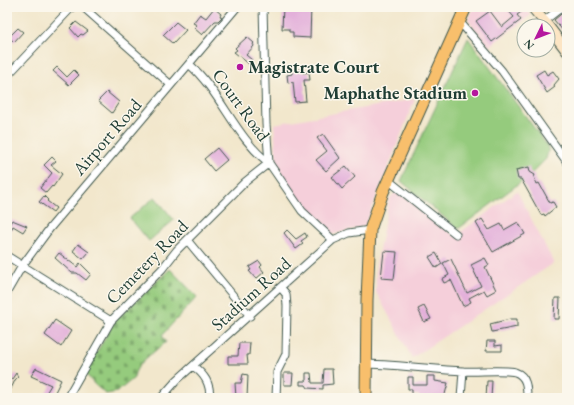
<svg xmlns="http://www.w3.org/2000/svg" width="574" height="405" font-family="'EB Garamond',serif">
	<defs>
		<pattern id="cemetery-stones" width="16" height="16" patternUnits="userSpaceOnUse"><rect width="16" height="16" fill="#95cb7d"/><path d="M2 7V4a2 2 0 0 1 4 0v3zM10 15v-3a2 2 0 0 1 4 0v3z" fill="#79a667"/></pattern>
	</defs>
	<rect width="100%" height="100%" fill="#fbf7ec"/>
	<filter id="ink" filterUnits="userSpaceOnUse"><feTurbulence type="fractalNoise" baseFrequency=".025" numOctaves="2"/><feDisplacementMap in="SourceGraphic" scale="8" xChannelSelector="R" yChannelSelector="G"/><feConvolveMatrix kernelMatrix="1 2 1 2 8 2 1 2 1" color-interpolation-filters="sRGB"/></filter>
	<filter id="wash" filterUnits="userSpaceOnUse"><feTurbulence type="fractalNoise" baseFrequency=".012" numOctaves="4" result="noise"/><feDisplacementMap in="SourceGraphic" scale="16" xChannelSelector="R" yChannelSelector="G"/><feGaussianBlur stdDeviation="0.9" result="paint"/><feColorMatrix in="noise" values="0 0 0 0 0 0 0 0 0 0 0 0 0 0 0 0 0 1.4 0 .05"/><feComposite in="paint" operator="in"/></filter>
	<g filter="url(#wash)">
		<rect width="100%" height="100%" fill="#f2e7cc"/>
		<!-- built -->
		<path fill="#f5cfda" d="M474 7H524L531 15 489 47 468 20Z
			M415 99 365 226 331 235 303 208 277 166 274 124Z
			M398 190 455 236 517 191 554 263 412 358 376 292V266L389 199Z"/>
		<!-- green -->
		<path fill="#95cb7d" stroke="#5a8458" d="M468 38 549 148 546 159 529 176 458 229 401 181Z
			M155 197 174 220 149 241 130 218Z"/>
		<!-- cemetery -->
		<path fill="url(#cemetery-stones)" stroke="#5a8458" d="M170 269 197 297 162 335 166 342C155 352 135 363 134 378L117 392 106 394 95 385 85 373 114 322Z"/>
		<g id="blocks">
			<!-- building -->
			<path fill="#e3b0da" d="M283 7H311L310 38 293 37V32H289V29H282Z
				M505 7H521L524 10 517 15 521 20 492 42 476 21 490 11 502 27 514 17Z
				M214 8 221 14 220 16 222 17 218 21H215L202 35 194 28 197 25 193 23 200 14 206 18Z
				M567 9V40L562 33 564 32 554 20Z
				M76 22 88 31 83 35 81 34 78 37 70 28Z
				M176 22 186 30 173 44 163 35Z
				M18 28 23 32 14 42 9 37Z
				M247 37 254 43 253 44 254 46 246 55 252 60 249 64 234 52 237 50 235 48Z
				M57 67 67 77 74 70 79 75 69 85 53 71Z
				M303 69V73L309 72 310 80H304L306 101 295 102 293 82 288 83 287 75 292 74V70Z
				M544 70 547 75 553 71 559 79 554 85 555 87 547 93 536 75Z
				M107 92 119 102 112 113 98 101Z
				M323 134 340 158 326 171 316 160 327 151 317 138Z
				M217 148 227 160 214 171 204 159Z
				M52 157 56 161 51 165 62 174 53 187 52 186 46 193 40 188 52 173 44 165Z
				M346 166 355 177 342 189 332 177Z
				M529 167 530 172 535 175 534 177 537 184 539 183 550 203 553 202 556 207 545 216 544 214 541 215 521 179H518L516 170Z
				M44 196 48 200 47 201 56 208 53 212 39 202Z
				M482 219 489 230 501 224 504 230 518 222 525 234 493 252 476 223Z
				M12 220 27 226 23 232 13 226 11 230 7 228Z
				M287 230 296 239 305 233 307 237 301 241 303 244 296 249 284 233Z
				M78 244 89 252 83 259 73 251Z
				M384 251 397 252 394 279 381 278Z
				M59 253 77 267 80 263 91 274 86 280 77 273H72L55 258Z
				M436 253 442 264 436 268 429 257Z
				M485 258 489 265 485 267 496 290 487 295 484 290 469 298 471 302 463 306 451 280 444 283 442 279 449 275 443 263 451 259 467 293 481 286 471 265Z
				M259 261 262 265 260 267 264 272 256 279 249 271 251 270 249 267Z
				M555 298H560L559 319H554Z
				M424 306 431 319 424 322 418 309Z
				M510 319H517V327L492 332 490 324Z
				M55 320 71 331 61 347 45 335Z
				M487 341H495V346L502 345V351H486Z
				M239 343H250L249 355H247L248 364H228V356H238Z
				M36 368 61 380 52 398H43L51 385 31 376Z
				M324 369H332L333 384 323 385V389L308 388 306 385H300V381H306V373H311L312 383H323Z
				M16 373 18 377 15 380 11 389 7 387V382L9 377 12 379Z
				M284 373H293L292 385H284Z
				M243 374 248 375 247 398H236L235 383H241Z
				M427 376H435V381L448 383 444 398H419V395H412V389H408V377H413V385H427Z
				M487 381H492L491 398H486Z"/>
		</g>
	</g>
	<g filter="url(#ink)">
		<use href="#blocks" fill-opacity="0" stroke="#3f564b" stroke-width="1"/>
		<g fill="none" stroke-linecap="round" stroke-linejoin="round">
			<defs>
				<path id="street" d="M83 7 171 85
					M263 7 266 124 269 163 302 211 333 240
					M459 21 502 71 567 162
					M544 21 562 7
					M189 64C221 92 235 137 269 163
					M7 76 72 7
					M388 180 456 234
					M187 240 250 316
					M7 256 111 321
					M7 292 22 266 50 228 237 7
					M367 364C399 365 431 369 463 371 476 372 504 369 515 372 527 376 527 388 527 398
					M193 366C205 375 210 383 210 398
					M67 398 111 321 162 269 177 250 245 182 269 163
					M161 398 177 380 333 240 349 233 370 230
					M276 398 277 372 286 354 287 306 286 294 281 288
					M461 398 463 371"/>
				<path id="secondary" d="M532 7 548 26
					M548 26 567 51"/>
				<path id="primary" d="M366 398 367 300 370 230 383 192 466 7"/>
			</defs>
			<!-- street casing -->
			<use href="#street" stroke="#3f564b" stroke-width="9"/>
			<!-- secondary casing -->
			<use href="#secondary" stroke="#3f564b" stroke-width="12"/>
			<!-- primary casing -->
			<use href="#primary" stroke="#3f564b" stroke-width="13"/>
			<!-- street -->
			<use href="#street" stroke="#fff" stroke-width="7"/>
			<!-- secondary -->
			<use href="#secondary" stroke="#fce5c4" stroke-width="10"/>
			<!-- primary -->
			<use href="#primary" stroke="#f8bf6c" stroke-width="11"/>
		</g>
	</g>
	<!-- markers -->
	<g fill="#b5179e" stroke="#fbf7ec" stroke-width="1.5">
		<circle cx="240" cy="67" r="4"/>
		<circle cx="475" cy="93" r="4"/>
	</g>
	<g text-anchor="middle" stroke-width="3" stroke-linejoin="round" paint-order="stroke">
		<!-- poi labels -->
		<g font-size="18" font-weight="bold" fill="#1f3d34" stroke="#fbf7ec" text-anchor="start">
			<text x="248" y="73">Magistrate Court</text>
			<text x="467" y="99" text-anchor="end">Maphathe Stadium</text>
		</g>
		<!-- street labels -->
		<g font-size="18" fill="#1f3d34" stroke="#fbf7ec">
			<text transform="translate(241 105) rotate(54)" y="6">Court Road</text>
			<text transform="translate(107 137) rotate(-49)" y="6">Airport Road</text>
			<text transform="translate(147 262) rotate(-46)" y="6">Cemetery Road</text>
			<text transform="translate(251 294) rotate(-42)" y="6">Stadium Road</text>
		</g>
	</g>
	<!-- margin -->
	<rect width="574" height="405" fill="none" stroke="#fbf7ec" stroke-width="24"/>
	<!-- north arrow -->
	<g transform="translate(536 38) rotate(227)"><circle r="19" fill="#fbf7ec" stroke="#a3ada2"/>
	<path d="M0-3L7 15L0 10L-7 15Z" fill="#b5179e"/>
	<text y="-6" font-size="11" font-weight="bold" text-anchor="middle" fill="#1f3d34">N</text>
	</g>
</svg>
